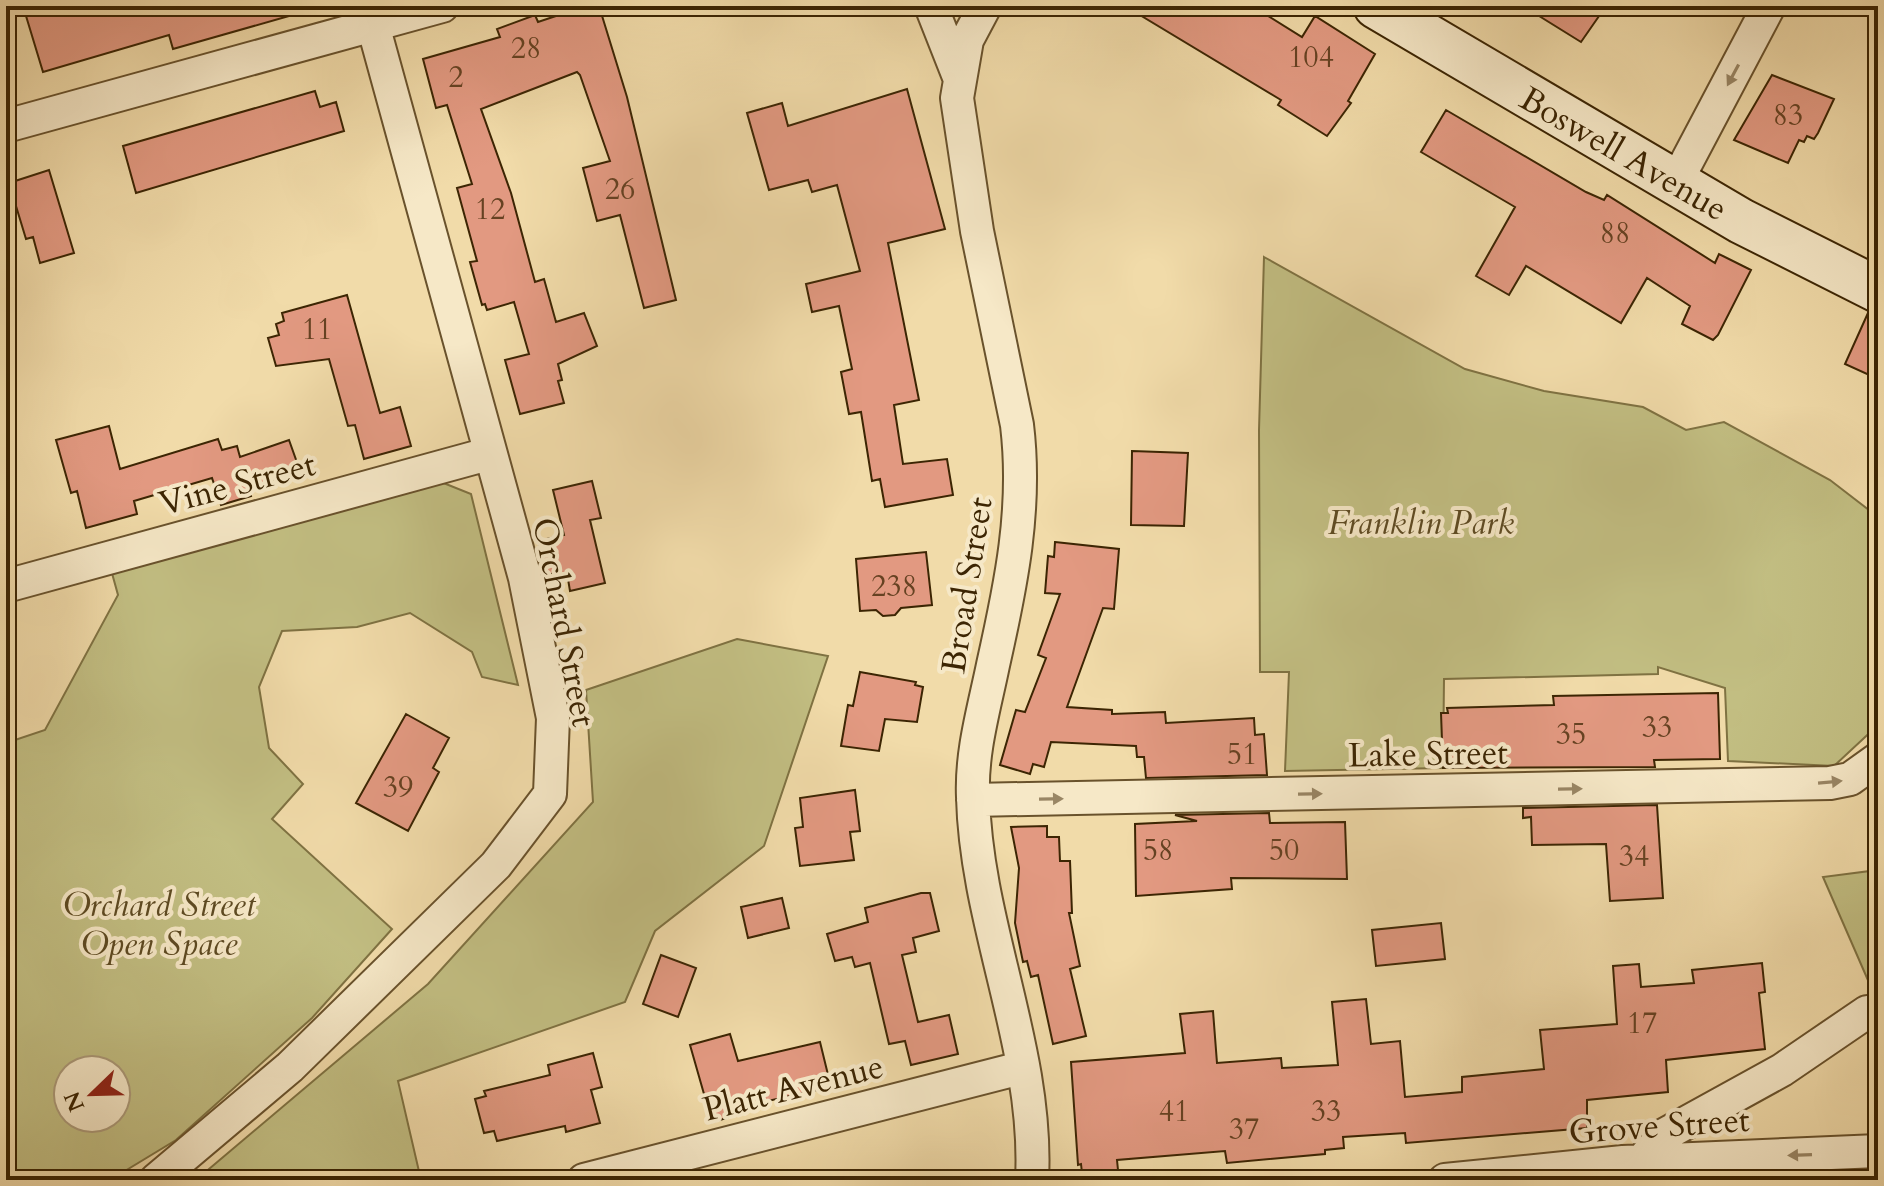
<svg xmlns="http://www.w3.org/2000/svg" width="1884" height="1186" font-family="Cardo,serif">
	<rect width="100%" height="100%" fill="#f1dba9"/>
	<filter id="stains"><feTurbulence type="fractalNoise" baseFrequency=".0025" numOctaves="4"/><feColorMatrix values="0 0 0 0 .2 0 0 0 0 .09 0 0 0 0 .02 0 0 0 .5 -.17"/></filter>
	<radialGradient id="worn" r=".72"><stop offset=".6" stop-color="#630" stop-opacity="0"/><stop offset="1" stop-color="#630" stop-opacity=".3"/></radialGradient>
	<!-- green -->
	<path fill="#c2be82" stroke="#7f7242" stroke-width="2" fill-rule="evenodd" d="M1264 257 1465 369 1544 391 1643 407 1686 430 1724 422 1830 480 1878 517V725L1834 766 1728 761 1725 688 1658 667V674L1444 679 1443 768 1285 771 1289 672H1260L1259 430Z
		M441 482 471 494 518 685 482 677 472 652 410 613 357 627 282 631 259 687 269 748 303 784 272 819 392 929 312 1018 176 1140 110 1180H6V743L45 730 118 595 110 566ZM68 1070H116V1118H68Z
		M737 639 828 656 764 846 655 931 625 1002 398 1081 421 1180H196L428 984 593 802 586 690Z
		M1878 870V1000L1877 1001 1823 877Z"/>
	<!-- building -->
	<path fill="#e29981" stroke="#3c2503" stroke-width="2" d="M23 6H295L296 14 173 49 169 35 43 72Z
		M586 6H599L627 97 676 300 644 308 620 215 597 221 583 168 610 161 580 75 577 72 481 109 511 193 535 282 544 279 556 322 584 313 597 346 558 364 562 380 558 381 564 403 520 414 505 360 529 354 514 302 487 310 485 304 482 305 470 262 477 261 457 188 472 184 447 105 436 108 423 59 500 37 497 29 535 15 538 22Z
		M1125 6H1252L1302 37 1315 16 1375 54 1348 101 1351 103 1327 136 1278 105 1281 100Z
		M1523 6H1606L1581 42Z
		M1772 75 1834 99 1818 133 1814 139 1807 136 1804 142 1799 140 1788 163 1734 140Z
		M907 89 945 229 888 243 919 400 894 405 903 464 947 459 953 495 885 507 880 479 872 481 861 412 849 414 841 372 852 369 839 306 812 312 806 284 860 271 837 185 812 192 808 180 769 190 747 113 782 103 788 126Z
		M315 91 320 107 336 102 344 131 136 193 123 146Z
		M1446 110 1586 192 1604 200 1607 195 1715 263 1719 254 1751 270 1718 335 1713 340 1682 324 1690 306 1647 278 1621 323 1526 266 1509 295 1476 276 1515 207 1421 152Z
		M49 170 74 253 40 263 33 237 26 239 9 183Z
		M347 295 380 413 400 407 411 446 364 459 355 425 348 426 329 359 276 366 268 338 279 335 276 324 284 321 282 313Z
		M1868 313 1878 315V379L1845 364Z
		M109 426 120 469 218 439 222 450 237 446 240 457 289 440 300 471 249 489 251 496 221 505 212 478 134 501 137 514 86 528 77 491 71 493 56 440Z
		M1132 451 1188 453 1184 526 1131 525Z
		M592 481 601 518 590 520 605 583 570 591 568 579 557 582 556 573 546 575 538 541 564 535 553 490Z
		M1055 542 1119 549 1114 609 1103 608 1067 707 1112 710V714L1165 712 1166 723 1254 718 1255 735 1264 734 1267 775 1146 778 1144 757H1137L1136 746 1051 742 1044 767 1033 764 1030 774 1000 765 1016 710 1025 712 1046 658 1038 655 1060 594 1045 593 1048 556 1054 557Z
		M926 552 932 605 901 608 895 615 883 616 876 610 860 611 856 559Z
		M860 672 916 682 915 685 923 687 917 722 885 719 879 751 841 746 848 705 853 706Z
		M1718 693 1720 759 1654 760 1655 767 1443 768 1441 713H1448L1447 708 1554 705 1553 696Z
		M406 714 449 738 433 768 439 772 408 831 356 803Z
		M855 790 860 831 850 832 854 860 800 866 795 828 803 827 800 798Z
		M1657 805 1663 898 1610 901 1606 844 1532 845 1531 817 1523 818V808Z
		M1269 813 1270 823 1345 822 1347 879 1231 878 1232 889 1136 896 1135 824 1197 821 1175 815Z
		M1047 826V837H1059L1060 861H1070L1072 913H1069L1080 966 1070 969 1086 1036 1053 1044 1038 975 1031 977 1027 961 1023 962 1015 923 1019 868 1011 827Z
		M921 893H930L939 931 913 938 916 952 902 955 918 1022 949 1015 958 1054 911 1065 905 1041 889 1044 870 963 855 967 852 957 835 961 827 934 868 922 865 908Z
		M782 898 789 928 748 938 741 907Z
		M1441 923 1445 959 1376 966 1372 930Z
		M661 955 696 968 678 1017 643 1004Z
		M1762 963 1765 992 1759 993 1765 1049 1666 1060 1668 1092 1587 1100V1128L1406 1143 1405 1133 1343 1137 1344 1148 1325 1150V1154L1227 1163 1225 1151 1117 1160 1118 1170 1082 1173 1081 1164 1078 1165 1071 1062 1185 1053 1180 1014 1213 1011 1217 1063 1281 1058 1282 1068 1338 1065 1332 1002 1366 999 1371 1044 1400 1041 1405 1097 1462 1092V1077L1544 1069 1540 1030 1617 1024 1613 966 1639 964 1641 987 1694 983 1692 970Z
		M730 1034 738 1061 820 1042 831 1087 741 1107 742 1114 712 1122 690 1045Z
		M593 1053 602 1087 591 1090 600 1123 566 1132 565 1126 497 1141 494 1131 484 1133 475 1099 486 1096 484 1091 550 1075 548 1065Z"/>
	<g fill="none" stroke-linecap="round" stroke-linejoin="round">
		<defs>
			<path id="street" d="M931 6 959 77
				M985 6 967 40 957 98 977 231 1017 425C1027 508 1011 585 993 665 984 709 971 752 973 797 976 926 1039 1050 1032 1180
				M6 126 442 6
				M1675 184 1769 6
				M6 586 488 454
				M973 800 1830 783 1850 779 1878 759
				M1641 1162 1664 1135 1782 1070 1867 1012
				M156 1180 290 1067 496 865 550 794 553 718 525 578 373 25
				M584 1180 1021 1068
				M1445 1180 1623 1162 1878 1151"/>
			<path id="secondary" d="M1376 6 1741 221 1878 290"/>
		</defs>
		<!-- street casing -->
		<use href="#street" stroke="#69522c" stroke-width="36"/>
		<!-- secondary casing -->
		<use href="#secondary" stroke="#3c2503" stroke-width="48"/>
		<!-- street -->
		<use href="#street" stroke="#f6e8c7" stroke-width="32"/>
		<!-- secondary -->
		<use href="#secondary" stroke="#f6e8c7" stroke-width="44"/>
	</g>
	<!-- one-way arrows -->
	<defs><path id="oneway-solid" d="M-6-.8H1V-3.2L6.5 0L1 3.2V.8H-6Z" transform="scale(2)"/></defs>
	<g fill="#998665">
		<use href="#oneway-solid" transform="translate(1733 75) rotate(118)"/>
		<use href="#oneway-solid" transform="translate(1830 782) rotate(-5)"/>
		<use href="#oneway-solid" transform="translate(1570 789) rotate(-1)"/>
		<use href="#oneway-solid" transform="translate(1310 794) rotate(-1)"/>
		<use href="#oneway-solid" transform="translate(1051 799) rotate(-1)"/>
		<use href="#oneway-solid" transform="translate(1800 1155) rotate(178)"/>
	</g>
	<g text-anchor="middle" stroke-width="8" stroke-linejoin="round" paint-order="stroke">
		<!-- number labels -->
		<g font-size="30" fill="#664222">
			<text x="526" y="58">28</text>
			<text x="1311" y="67">104</text>
			<text x="456" y="87">2</text>
			<text x="1788" y="125">83</text>
			<text x="620" y="199">26</text>
			<text x="490" y="219">12</text>
			<text x="1615" y="243">88</text>
			<text x="317" y="339">11</text>
			<text x="894" y="596">238</text>
			<text x="1657" y="737">33</text>
			<text x="1571" y="744">35</text>
			<text x="1242" y="764">51</text>
			<text x="398" y="797">39</text>
			<text x="1158" y="860">58</text>
			<text x="1284" y="860">50</text>
			<text x="1634" y="866">34</text>
			<text x="1642" y="1033">17</text>
			<text x="1174" y="1121">41</text>
			<text x="1326" y="1121">33</text>
			<text x="1244" y="1139">37</text>
		</g>
		<!-- street labels -->
		<g font-size="34" fill="#3c2503" stroke="#f6e8c7">
			<text transform="translate(1624 153) rotate(30)" y="12">Boswell Avenue</text>
			<text transform="translate(237 483) rotate(-15)" y="12">Vine Street</text>
			<text transform="translate(966 585) rotate(-81)" y="12">Broad Street</text>
			<text transform="translate(565 622) rotate(79)" y="12">Orchard Street</text>
			<text transform="translate(1428 753) rotate(-1)" y="12">Lake Street</text>
			<text transform="translate(793 1087) rotate(-14)" y="12">Platt Avenue</text>
			<text transform="translate(1659 1125) rotate(-4)" y="12">Grove Street</text>
		</g>
		<!-- park labels -->
		<g font-size="34" font-style="italic" fill="#5e4b23" stroke="#f6e8c7">
			<text x="1421" y="534">Franklin Park</text>
			<text x="159" y="916">Orchard Street<tspan x="159" dy="39">Open Space</tspan></text>
		</g>
	</g>
	<!-- margin -->
	<rect width="1884" height="1186" fill="none" stroke="#f1dba9" stroke-width="32"/>
	<rect x="8" y="8" width="1868" height="1170" fill="none" stroke="#3c2503" stroke-width="4"/>
	<rect x="16" y="16" width="1852" height="1154" fill="none" stroke="#3c2503" stroke-width="2"/>
	<!-- north arrow -->
	<g transform="translate(92 1094) rotate(247)"><circle r="38" fill="#f6e8c7" stroke="#ac9a79" stroke-width="2"/>
	<path d="M0-6L14 30L0 20L-14 30Z" fill="#8f2418"/>
	<text y="-12" font-size="22" font-weight="bold" text-anchor="middle" fill="#3c2503">N</text>
	</g>
	<rect width="100%" height="100%" filter="url(#stains)"/>
	<rect width="100%" height="100%" fill="url(#worn)"/>
</svg>
